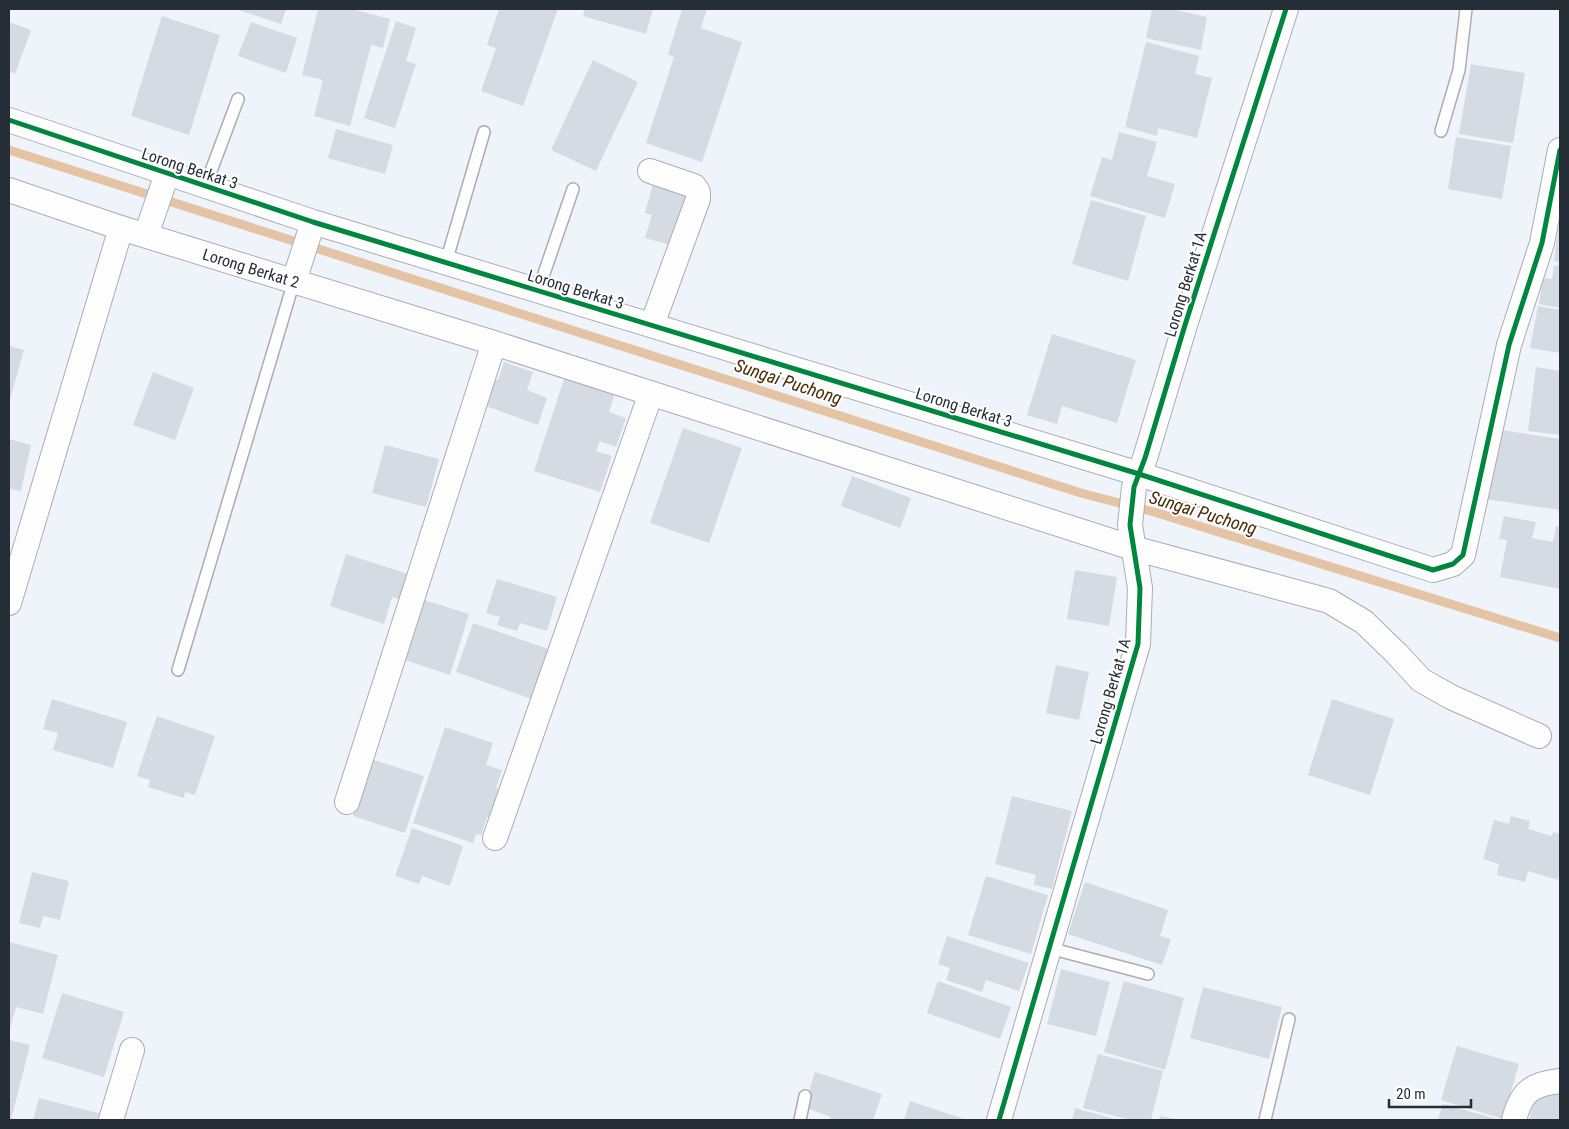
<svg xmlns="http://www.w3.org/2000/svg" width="1569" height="1129" font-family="'Roboto Condensed',sans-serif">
	<rect width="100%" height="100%" fill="#eff4fa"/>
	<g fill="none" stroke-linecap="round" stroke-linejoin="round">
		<!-- stream -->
		<path stroke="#e4c4a4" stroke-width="9" d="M9 150 1081 493 1154 512 1560 638"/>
	</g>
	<!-- building -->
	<path fill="#d5dbe2" d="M236 9H286L281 24Z
		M318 9H351L390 19 383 48 371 45 350 126 314 116 323 80 302 75Z
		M499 9H558L523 106 481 91 496 48 487 45Z
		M585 9H653L646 34 583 16Z
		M682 9H707L701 28 742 42 702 162 646 143 674 57 668 54Z
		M1152 9H1171L1207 17 1201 50 1146 38Z
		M162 16 220 35 189 135 131 116Z
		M396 21 416 28 406 61 416 64 395 128 364 118Z
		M9 22 31 30 15 74 9 71Z
		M251 22 297 38 286 73 238 56Z
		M1146 42 1199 56 1195 74 1212 78 1197 138 1158 128 1157 136 1125 127Z
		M593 60 638 82 596 171 551 150Z
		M1471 64 1525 73 1513 143 1459 134Z
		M336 129 393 145 385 174 328 158Z
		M1119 132 1157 142 1147 176 1175 184 1165 218 1090 196 1102 157 1112 160Z
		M1456 137 1511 146 1502 199 1448 189Z
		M654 180 689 190 680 223 676 222 670 245 645 238 652 215 645 213Z
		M1091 200 1146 216 1128 281 1072 264Z
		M1559 223H1560V262L1554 261Z
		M1554 265 1560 266V308L1539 304 1543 278 1552 279Z
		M1538 306 1560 310V353L1530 348Z
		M1052 334 1136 360 1117 423 1062 406 1057 424 1027 415Z
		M9 346 24 350 9 403Z
		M504 362 533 372 527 390 547 398 538 425 481 404 491 377 498 380Z
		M1536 367 1560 371V435L1528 431Z
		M153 372 194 388 175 440 133 425Z
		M565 376 615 393 609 412 626 418 616 447 600 441 596 451 612 456 600 492 534 471Z
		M683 428 742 448 709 543 650 523Z
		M1495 429 1560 439V510L1485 499Z
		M9 439 31 445 21 491 9 489Z
		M385 445 439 459 426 507 372 493Z
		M852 476 911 498 900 528 841 506Z
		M1504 516 1536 522 1532 538 1553 542 1556 526 1560 527V589L1500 577 1507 540 1499 539Z
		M346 554 411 575 403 600 392 597 384 624 330 606Z
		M1075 570 1117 577 1109 626 1067 619Z
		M497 579 557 597 547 631 520 623 517 631 497 625 500 617 486 613Z
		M421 599 469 614 450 675 402 659Z
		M473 623 554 651 537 701 456 672Z
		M1056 665 1089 672 1079 720 1046 713Z
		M52 699 127 722 113 768 53 750 58 733 43 729Z
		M1332 699 1394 719 1370 795 1308 775Z
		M157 716 215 736 195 795 185 792 184 798 148 787 150 780 137 776Z
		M445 727 493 743 486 765 502 770 496 788 502 790 492 819 487 817 481 835 476 834 473 843 413 823Z
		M371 759 424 776 405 833 353 816Z
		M1012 796 1072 811 1052 889 1034 885 1036 875 995 864Z
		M1511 816 1530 821 1528 829 1552 836 1553 832 1560 834V870L1558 880 1528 871 1525 882 1497 875 1499 864 1483 859 1494 820 1509 824Z
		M412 828 463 846 450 886 422 876 419 884 395 876Z
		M32 872 69 881 60 920 43 916 40 928 19 923Z
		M986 876 1048 895 1031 954 968 935Z
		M1085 882 1168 910 1160 936 1171 939 1162 965 1068 934Z
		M947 936 1029 963 1019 991 986 980 982 992 946 980 950 968 938 964Z
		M10 942 58 955 43 1014 16 1007 9 1032Z
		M1061 969 1110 982 1096 1036 1047 1024Z
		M938 981 1011 1007 1000 1039 927 1013Z
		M1124 981 1184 998 1165 1070 1104 1052Z
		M1203 987 1282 1007 1269 1059 1190 1038Z
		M62 993 124 1012 104 1077 42 1058Z
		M9 1040 30 1045 11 1120H9Z
		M1457 1046 1519 1064 1503 1119 1441 1100Z
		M1098 1054 1163 1071 1151 1120H1131L1083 1108Z
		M815 1072 882 1094 873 1120H830L831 1117 804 1107Z
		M1560 1089V1120H1529L1535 1096Z
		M39 1098 106 1115 104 1120H33Z
		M910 1101 967 1120H904Z
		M1443 1104 1500 1120H1438Z
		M1075 1108 1119 1120H1072Z
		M1160 1116 1176 1119 1175 1120H1159Z"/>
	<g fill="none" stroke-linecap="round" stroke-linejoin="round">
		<defs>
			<path id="lane" d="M1441 131 1459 70 1466 9
				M205 187 238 99
				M446 262 484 132
				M538 291 573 189
				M178 670 294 281
				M1049 948 1148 974
				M800 1120 805 1096
				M1265 1120 1289 1019"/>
			<path id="street" d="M9 120 313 222 1139 474 1433 570 1453 564 1463 555 1509 345 1542 243 1560 150
				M650 171 694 186 698 192V199L652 325
				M9 190 121 228 494 343 1133 548 1329 601 1364 622 1397 654 1421 680 1451 697 1539 736
				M146 235 167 174
				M294 281 313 222
				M9 603 121 228
				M347 802 494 343
				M495 838 651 393
				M111 1120 132 1050
				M999 1120 1138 644 1140 588 1130 525 1134 487 1145 458 1185 325 1286 9
				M1514 1120C1521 1092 1531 1084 1560 1081"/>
		</defs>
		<!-- lane casing -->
		<use href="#lane" stroke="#a8aeb4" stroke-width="14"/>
		<!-- street casing -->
		<use href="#street" stroke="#a8aeb4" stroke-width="26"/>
		<!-- lane -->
		<use href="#lane" stroke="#fdfdfe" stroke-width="11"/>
		<!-- street -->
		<use href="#street" stroke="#fdfdfe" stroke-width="24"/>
		<defs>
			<path id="cycleway" d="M9 120 313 222 1139 474 1433 570 1453 564 1463 555 1509 345 1542 243 1560 150
				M999 1120 1138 644 1140 588 1130 525 1134 487 1145 458 1185 325 1286 9"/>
		</defs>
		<!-- cycleway casing -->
		<use href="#cycleway" stroke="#fff" stroke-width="8"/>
		<!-- cycleway -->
		<use href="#cycleway" stroke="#00873e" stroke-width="5"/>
	</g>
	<g text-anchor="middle" stroke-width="4" stroke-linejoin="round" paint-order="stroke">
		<!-- street labels -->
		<g font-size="16" fill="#252e37" stroke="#fff">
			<text transform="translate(190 168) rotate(18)" y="6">Lorong Berkat 3</text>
			<text transform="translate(251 268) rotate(17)" y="6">Lorong Berkat 2</text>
			<text transform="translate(1185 284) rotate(-73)" y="6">Lorong Berkat 1A</text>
			<text transform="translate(576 289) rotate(17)" y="6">Lorong Berkat 3</text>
			<text transform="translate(964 407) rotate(17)" y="6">Lorong Berkat 3</text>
			<text transform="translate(1110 691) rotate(-74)" y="6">Lorong Berkat 1A</text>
		</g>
		<!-- water labels -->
		<g font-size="18" font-style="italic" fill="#4b2b03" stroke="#fff">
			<text transform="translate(788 382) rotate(18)" y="6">Sungai Puchong</text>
			<text transform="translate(1203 513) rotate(17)" y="6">Sungai Puchong</text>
		</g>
	</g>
	<!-- border -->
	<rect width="1569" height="1129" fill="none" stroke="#252e37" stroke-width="20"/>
	<!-- scale -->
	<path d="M1389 1099v8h82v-8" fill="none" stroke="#252e37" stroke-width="2.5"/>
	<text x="1396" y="1099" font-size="15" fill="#252e37" stroke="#ffffff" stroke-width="4" paint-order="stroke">20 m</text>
</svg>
